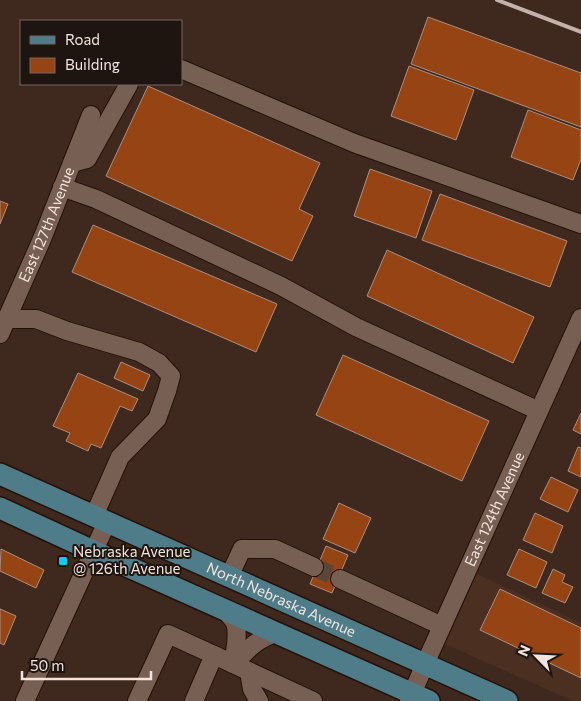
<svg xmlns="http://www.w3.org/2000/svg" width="581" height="701" font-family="Commissioner,sans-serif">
	<rect width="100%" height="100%" fill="#3f291e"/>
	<!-- built -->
	<path fill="#4b2f21" d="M477 574 581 623V701H573L445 644Z"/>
	<!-- building -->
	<path fill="#964413" stroke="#aa8f82" d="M428 17 581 73V127L411 64Z
		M409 66 474 90 456 140 391 116Z
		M148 86 320 163 299 209 313 216 292 261 106 176Z
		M528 110 581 130V159L573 180 511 157Z
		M370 169 432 191 416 238 354 216Z
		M440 194 567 241 550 287 422 240Z
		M0 201 8 204 0 224Z
		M93 225 277 304 256 352 72 272Z
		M387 250 534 317 513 363 367 296Z
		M343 355 489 421 462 481 316 415Z
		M121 362 150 375 143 391 114 378Z
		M78 373 138 399 132 411 120 406 101 448 91 444 88 451 66 441 70 433 53 426Z
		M581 413V434L573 430Z
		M578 447 581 448V477L568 471Z
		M551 477 578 490 568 512 540 499Z
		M339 503 371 518 355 553 323 539Z
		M535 513 563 526 552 553 523 540Z
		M326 546 348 555 332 593 310 584Z
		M1 549 44 570 36 588 0 571Z
		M519 549 547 562 536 588 507 575Z
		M553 569 565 575 562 582 573 587 565 603 542 593Z
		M500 589 581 628V678L480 630Z
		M0 609 16 616 4 645 0 643Z"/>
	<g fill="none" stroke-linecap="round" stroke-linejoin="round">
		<!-- minor-tunnel -->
		<path stroke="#5a453a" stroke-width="18" stroke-dasharray="18 9" stroke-linecap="butt" d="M314 567 340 579"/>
		<defs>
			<g id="minor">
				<path d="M181 69 354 143 581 224"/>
				<path d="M72 163 87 159 129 84"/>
				<path d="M62 187 96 199 281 286 356 327 539 411"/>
				<path d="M6 319H36L67 331 139 352 159 363 171 376 167 391 157 419 120 457 94 516"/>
				<path id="s1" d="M0 334 42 239 91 115"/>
				<path d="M229 577 242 549H275L314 567"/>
				<path d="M340 579 442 626"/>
				<path d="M225 610C228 614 233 619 235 623 239 634 235 653 233 664"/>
				<path d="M214 655 313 701"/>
				<path d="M233 664C249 649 255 640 276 633"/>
				<path d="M249 672 252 689 259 701"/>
				<path d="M25 701 107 522"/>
				<path d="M137 701 168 634 214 655 194 701"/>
				<path id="s2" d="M409 701 425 664 581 318"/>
			</g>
			<g id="major">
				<path id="s3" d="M0 474 507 701"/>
				<path d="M0 508 93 551 429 701"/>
			</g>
		</defs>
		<!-- minor casing -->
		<use href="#minor" stroke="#251107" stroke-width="20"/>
		<!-- major casing -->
		<use href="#major" stroke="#251107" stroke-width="24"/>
		<!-- minor -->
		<use href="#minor" stroke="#785f53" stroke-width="18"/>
		<!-- major -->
		<use href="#major" stroke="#4f7c89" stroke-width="21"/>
		<!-- rail -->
		<path stroke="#c3b2aa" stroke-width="4" d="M497 0 581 32"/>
	</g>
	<!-- markers -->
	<rect fill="#0dcafa" stroke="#1f1510" stroke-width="2" x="58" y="556" width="10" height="10" rx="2.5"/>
	<g text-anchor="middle" stroke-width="4" stroke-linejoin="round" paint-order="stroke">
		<!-- street labels -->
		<g font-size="15" fill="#f2e3dc" stroke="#1f1510">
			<text dy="5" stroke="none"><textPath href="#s1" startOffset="119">East 127th Avenue</textPath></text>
			<text dy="5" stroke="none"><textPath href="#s2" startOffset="210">East 124th Avenue</textPath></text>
			<text dy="5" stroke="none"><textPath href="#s3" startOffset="308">North Nebraska Avenue</textPath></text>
		</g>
		<!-- poi labels -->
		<g font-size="15" fill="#f2e3dc" stroke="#1f1510" text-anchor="start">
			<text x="73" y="557">Nebraska Avenue<tspan x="73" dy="17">@ 126th Avenue</tspan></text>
		</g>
	</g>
	<!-- legend -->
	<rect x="20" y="20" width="162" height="65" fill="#1f1510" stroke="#736762"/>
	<rect x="30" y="36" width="25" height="8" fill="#4f7c89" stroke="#736762"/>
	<text x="65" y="45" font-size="15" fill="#f2e3dc">Road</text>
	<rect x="30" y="58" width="25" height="15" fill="#964413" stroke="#736762"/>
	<text x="65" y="70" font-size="15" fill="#f2e3dc">Building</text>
	<!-- north arrow -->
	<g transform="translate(536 656) rotate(294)" stroke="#1f1510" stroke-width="4" paint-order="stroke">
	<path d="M0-4L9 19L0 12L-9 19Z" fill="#f2e3dc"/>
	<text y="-8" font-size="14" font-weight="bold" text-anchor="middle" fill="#f2e3dc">N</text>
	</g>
	<!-- scale -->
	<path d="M22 671v8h129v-8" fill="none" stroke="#f2e3dc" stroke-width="2.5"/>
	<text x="30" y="671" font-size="15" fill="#f2e3dc" stroke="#1f1510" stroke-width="4" paint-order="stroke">50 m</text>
</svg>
